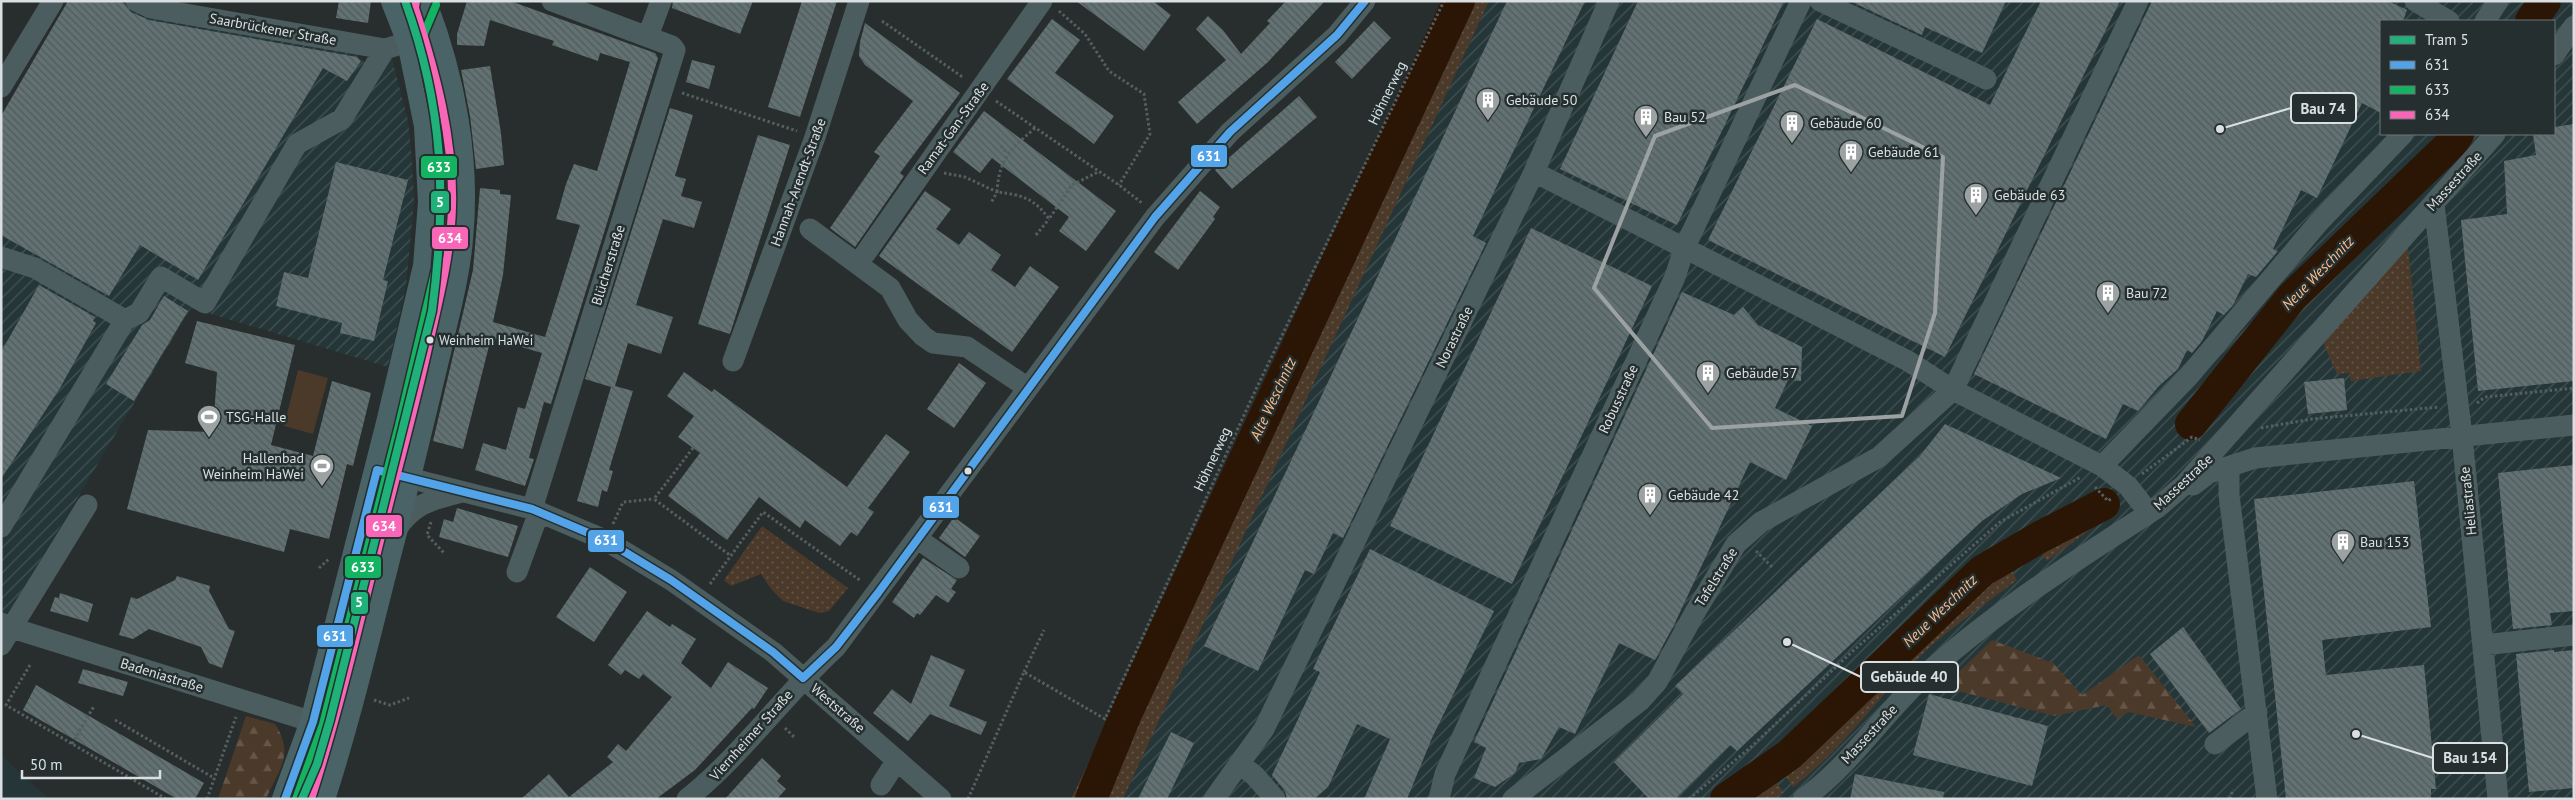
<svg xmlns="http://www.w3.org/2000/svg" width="2575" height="800" font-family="'PT Sans',sans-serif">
	<defs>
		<pattern id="industrial-furrows" width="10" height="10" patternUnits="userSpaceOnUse" patternTransform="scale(1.25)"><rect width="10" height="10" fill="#253638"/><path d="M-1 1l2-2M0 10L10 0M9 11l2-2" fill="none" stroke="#445354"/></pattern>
		<pattern id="grass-dots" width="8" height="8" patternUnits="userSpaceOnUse" patternTransform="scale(1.25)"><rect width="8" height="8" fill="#4b3a2a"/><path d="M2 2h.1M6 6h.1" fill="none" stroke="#645649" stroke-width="1.8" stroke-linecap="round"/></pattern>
		<pattern id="forest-firs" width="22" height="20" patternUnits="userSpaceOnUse" patternTransform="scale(1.25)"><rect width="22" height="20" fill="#4b3a2a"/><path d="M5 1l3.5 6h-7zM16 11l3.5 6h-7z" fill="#645649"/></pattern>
		<pattern id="building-back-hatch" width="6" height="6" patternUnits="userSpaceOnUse" patternTransform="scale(1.25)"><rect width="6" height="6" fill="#627172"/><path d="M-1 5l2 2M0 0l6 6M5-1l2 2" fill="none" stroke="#525a5b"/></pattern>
	</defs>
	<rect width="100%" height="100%" fill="#282d2d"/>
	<!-- built -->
	<path fill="#253638" d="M1 754 23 776 50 799H1Z"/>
	<!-- industrial -->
	<path fill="url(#industrial-furrows)" fill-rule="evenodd" d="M118 1 150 14 355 54 376 73 392 59 408 120 412 161 414 201 406 287 388 367 191 308 1 626V117Z
		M1489 1H2574V799H1123ZM2381 21H2554V134H2381Z"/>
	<!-- grass -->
	<path fill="url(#grass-dots)" d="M1451 1H1489L1123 799H1071L1197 541 1264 386Z
		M431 38 455 207 414 435 398 431 427 310 419 56Z
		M2407 239 2421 371 2351 381 2349 373 2337 374 2320 336Z
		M390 507 315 799H296L379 513Z
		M2097 508 2106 518 2047 561 2039 550Z
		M762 526 848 588 829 611 819 613 783 601 771 589 761 574 731 586 724 580Z
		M2010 567 2017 580C1980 608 1942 633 1910 666 1871 707 1838 753 1793 787L1783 772 1829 734 1862 696 1943 617Z
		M1775 781 1784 792 1774 799H1751Z"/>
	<!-- forest -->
	<path fill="url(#forest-firs)" d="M1992 640 2053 663 2082 695 2139 655 2196 727 2128 712 2117 719 2107 705 2054 716 1943 687Z
		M246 716 275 724C295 755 279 769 266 799H218Z"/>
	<!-- pitch -->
	<path fill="#4b3a2a" d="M298 370 328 378 313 434 284 426Z"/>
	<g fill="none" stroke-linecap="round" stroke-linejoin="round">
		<!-- river -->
		<path stroke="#2b1504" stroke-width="32" d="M2531 21 2545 1
			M2191 424 2292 297 2453 142 2458 134
			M1091 799 1126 714 1459 1
			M1726 799 1789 755 1982 571 2040 537 2104 504"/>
	</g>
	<!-- building -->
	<path fill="url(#building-back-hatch)" d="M68 1H119L124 3 131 12 149 20 357 57 361 61 347 81 323 68 198 280 140 245 109 296 1 235V116Z
		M339 1H371L368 23 336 18Z
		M467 1H510L655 53 658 58 551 404 544 402 529 458 534 459 525 486 475 470 483 443 506 450 518 407 525 409 542 353 491 338 463 449 433 441 473 270 480 188 500 190V194L511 195 503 275 493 322 545 337 580 225 556 219 566 184 574 164 597 171 630 62 600 53 598 61 552 45 554 41 490 20 484 46 457 45V34Z
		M673 1H753L740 34 672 8Z
		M802 1H837L800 117 768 107Z
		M1076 1H1153L1171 15 1144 51Z
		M1286 1H1325L1268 62 1197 124 1178 102 1226 60 1196 29 1208 16 1223 30 1241 54 1270 23 1267 21Z
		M1507 1H1585L1473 236 1486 243 1343 538 1333 533 1314 574 1305 570 1258 671 1204 646Z
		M1638 1H1784L1677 225 1560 169Z
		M1850 1H2006L1982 53 1925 27 1922 35Z
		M2041 1H2120L1945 357 1708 240 1817 19 1990 105Z
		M2152 1H2388L2407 10 2403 21H2381V113L2362 103 2317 198 2301 190 2273 249 2278 251 2256 277 2248 274 2233 305 2224 315 2217 311 2202 341 2192 353 2187 350 2178 369 2159 386 2138 411 2123 404 2106 439 1974 374Z
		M1052 19 1080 40 1055 73 1114 116 1094 144 1007 79Z
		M1374 21 1391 38 1352 79 1335 62Z
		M865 23 960 93 900 173 904 176 855 247 830 228 880 156 874 152 913 101 865 65 859 56 860 42Z
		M692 60 715 66 709 89 686 82Z
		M490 66 501 133 504 165 476 169 470 116 461 70Z
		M1299 96 1317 117 1232 189 1215 170Z
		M670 108 693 115 675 176 686 179 681 196 702 202 694 228 663 219 636 305 673 317 661 354 628 343 615 386 633 391 609 470 613 471 607 492 602 490 598 507 577 501 611 387 585 379Z
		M984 111 1116 211 1086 251 1059 231 1069 217 992 158 980 173 953 152Z
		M2574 124V381L2478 391 2461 220 2507 214 2504 161 2536 155 2533 134H2554V127Z
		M758 135 790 145 730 334 698 324Z
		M336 162 408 180 383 280 388 281 374 341 340 333 342 323 276 306 284 272 308 278Z
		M925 191 951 209 936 229 959 245 969 232 1001 255 991 270 1015 287 1030 266 1059 287 1012 352 879 256Z
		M1200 191 1220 207 1213 217 1215 219 1178 270 1154 252Z
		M1531 228 1652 286 1512 584 1390 526Z
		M39 285 95 317 93 321 96 323 60 388 1 479V352Z
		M1682 292 1734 315 1743 307 1758 325 1802 347 1801 381 1788 380 1775 408 1812 426 1786 480 1750 462 1674 625 1655 660 1619 643 1575 734 1559 727 1541 759 1519 763 1515 773 1495 787 1474 778 1486 748 1474 742Z
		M164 296 188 311 134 401 106 384 142 325 150 320Z
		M197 321 295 345 271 445 313 456 332 381 371 393 353 466 347 464 329 539 290 529 284 552 127 509 148 430 213 432 217 372 185 363Z
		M959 363 986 383 954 428 927 409Z
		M684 372 712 392 714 389 847 487 886 434 910 452 868 508 874 512 857 536 851 532 840 546 805 520 800 528 759 497 727 540 668 496 700 453 678 437 694 416 667 396Z
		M2344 378 2347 410 2308 414 2304 382Z
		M1945 424 2061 478 2022 494 1982 521 1737 751 1730 745 1675 799H1649L1614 762 1683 694 1675 686 1920 456Z
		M2574 465V611L2550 613 2552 625 2513 629 2498 473Z
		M2414 481 2431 627 2322 640 2326 675 2424 665 2436 789H2431V799H2286L2254 499Z
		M457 508 518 526 508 557 439 537 444 519 453 522Z
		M954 517 980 536 965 557 939 538Z
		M1370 549 1494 611 1432 738 1407 799H1364L1390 739 1357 724 1328 787 1314 799H1287L1285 791 1272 775 1320 672 1313 669Z
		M923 558 957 580 951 589 956 592 948 603 936 595 920 615 917 613 914 618 892 602Z
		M590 567 627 592 594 642 556 617Z
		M177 576 210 586 209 591 229 629 235 631 222 668 209 663 201 647 149 629 133 639 119 635 131 597 137 599 175 580Z
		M60 593 93 604 88 622 50 611 55 597 59 598Z
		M647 611 670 627 672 624 696 639 681 663 711 688 728 662 768 688 754 709 752 708 695 770 656 799H521L549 774 569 797 613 762 607 757 618 744 626 751 672 697 643 674 639 679 625 670 621 675 608 665Z
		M2183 627 2241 709 2209 733 2150 654Z
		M2554 650V652L2574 650V788L2529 792 2516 654Z
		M931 655 965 670 949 706 987 722 981 735 930 714 908 741 873 713 892 689 911 704Z
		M83 669 128 682 123 696 78 683Z
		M36 685 204 783 195 799H177L23 710Z
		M1929 694 2048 726 2032 786 1913 755Z
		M1171 732 1194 743 1167 799H1138Z
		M762 758 781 776 777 781 786 789 777 799H725Z
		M1855 774 1944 792 1943 799H1850Z"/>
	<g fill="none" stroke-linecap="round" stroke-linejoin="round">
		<!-- path -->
		<path stroke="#545f61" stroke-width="3" stroke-dasharray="2.5 2.5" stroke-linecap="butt" d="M1059 11 1085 34 1109 71 1144 94 1150 134 1119 185
			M882 21 964 78
			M682 93 797 131
			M996 101 1119 185 1142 203
			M1035 128C1011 149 999 158 997 192 1022 195 1034 198 1049 219L1072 185 1098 172
			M1001 146 1007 153
			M944 173 965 177 997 192 991 203
			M1036 235 1049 219
			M2477 403 2485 397 2574 388
			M2261 428 2312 419 2439 407
			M693 448 654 499 731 556
			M2142 474 2192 437 2200 440
			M2095 487 2108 501 2112 498
			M431 522 427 535 445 554
			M613 524 623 502 654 499
			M1756 551 1773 568
			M319 568 330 558
			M710 584 763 512 861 581
			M30 665 6 705 166 799
			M1024 672 1044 630
			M374 700 390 705 409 698
			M115 720 214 778
			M785 728 795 738
			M72 744 94 706
			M207 799 236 717
			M968 799 1024 672 1105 719 1256 389 1444 1
			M1689 799 1751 747 1854 650 2000 522 2081 477
			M2230 799 2233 789"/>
		<!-- minor -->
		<path stroke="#4c5d5f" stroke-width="21" d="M136 1 151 8 385 49 398 45
			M1820 1 1986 79
			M2415 1 2449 21
			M2485 21 2498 1
			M648 36 661 1
			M2554 55 2574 26
			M1 87 53 1
			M1534 172 1908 361 1953 390 2102 466 2128 486 2149 513
			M2434 204 2462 436 2498 799
			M810 229 890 288 908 320 923 336 933 343 967 347 1028 388
			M865 254 1042 1
			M1 257 35 268 125 320 1 527
			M125 320 139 313 161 277 205 303 297 144 342 119 385 49
			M733 361 815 137 859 1
			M2102 466 2188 377 2319 222 2403 134
			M2229 467V495L2267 799
			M377 470 532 509 605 540 671 580 773 652 941 799
			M2193 485 2209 473 2255 458 2574 425
			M532 509 675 50 672 46 552 1
			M396 530C414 503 431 500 462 492
			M918 539 959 568
			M517 572 539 512
			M1 623 12 628 313 722
			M1 645 87 505
			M2483 645 2574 635
			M2215 744 2257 712
			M1239 763 1255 776 1275 799
			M881 785 897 760
			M687 799C742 755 784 695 836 647L1155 217 1230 132 1337 35 1365 1
			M1214 799 1264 729 1534 172 1609 1
			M1439 799 1445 774 1675 277 1684 249 1801 1
			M1513 799 1640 701 1657 682 1694 614 1736 544 1761 522 1879 457 1953 390 2138 1
			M1803 799C1854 763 1887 707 1934 667 2002 607 2081 557 2157 508L2184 485 2495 134"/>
		<!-- major -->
		<path stroke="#4a6366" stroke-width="26" d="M285 799 313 722 389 423 426 266 431 202 427 126 410 42 394 1
			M322 799C350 713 370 624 393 536 409 475 423 414 438 352 446 315 457 277 460 239 468 160 452 75 423 1"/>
		<defs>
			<path id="bus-1" d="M377 470 532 509 605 540 671 580 773 652 803 678
				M803 678 836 647 878 593 1155 217 1230 132 1337 35 1365 1
				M285 799 313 722 377 470"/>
			<path id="bus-2" d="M296 799 323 724 399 425 436 268 441 201 437 125 420 43 436 5"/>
			<path id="bus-3" d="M312 796C344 696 366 594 392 493 405 442 419 391 430 339 440 296 451 252 452 207 454 139 436 73 415 8L416 1"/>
		</defs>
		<!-- bus-1 casing -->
		<use href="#bus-1" stroke="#252f30" stroke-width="11"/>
		<!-- bus-2 casing -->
		<use href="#bus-2" stroke="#252f30" stroke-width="11"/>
		<!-- bus-3 casing -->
		<use href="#bus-3" stroke="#252f30" stroke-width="11"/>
		<!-- bus-1 -->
		<use href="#bus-1" stroke="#53a3e8" stroke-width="8"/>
		<!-- bus-2 -->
		<use href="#bus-2" stroke="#13b361" stroke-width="8"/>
		<!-- bus-3 -->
		<use href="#bus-3" stroke="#fa66b7" stroke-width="8"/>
		<defs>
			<path id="tram-1" d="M302 799 317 764 330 720 432 311C447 199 444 108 405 1"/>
		</defs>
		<!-- tram-1 casing -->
		<use href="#tram-1" stroke="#252f30" stroke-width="11"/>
		<!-- tram-1 -->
		<use href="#tram-1" stroke="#20b17b" stroke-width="8"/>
	</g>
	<!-- marked area -->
	<path fill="none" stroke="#9ca1a2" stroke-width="4" stroke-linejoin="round" d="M1795 85 1943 157 1935 313 1902 416 1712 428 1594 288 1655 136Z"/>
	<!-- icons -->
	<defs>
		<symbol id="building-pin" viewBox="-11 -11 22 30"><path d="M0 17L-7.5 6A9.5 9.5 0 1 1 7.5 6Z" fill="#9ca1a2" stroke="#252f30"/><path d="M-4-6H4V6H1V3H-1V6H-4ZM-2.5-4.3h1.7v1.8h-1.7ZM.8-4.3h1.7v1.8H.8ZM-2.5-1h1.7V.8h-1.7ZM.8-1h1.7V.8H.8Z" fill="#fff"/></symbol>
		<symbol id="stadium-pin" viewBox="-11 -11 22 30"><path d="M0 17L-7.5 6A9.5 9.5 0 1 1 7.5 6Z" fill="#9ca1a2" stroke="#252f30"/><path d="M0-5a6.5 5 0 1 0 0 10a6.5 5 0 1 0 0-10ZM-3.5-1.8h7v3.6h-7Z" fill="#fff"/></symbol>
	</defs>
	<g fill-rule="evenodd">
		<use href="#building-pin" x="1474" y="86" width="28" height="38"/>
		<use href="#building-pin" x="1632" y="103" width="28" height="38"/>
		<use href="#building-pin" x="1778" y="109" width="28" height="38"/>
		<use href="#building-pin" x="1837" y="138" width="28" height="38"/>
		<use href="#building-pin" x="1962" y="181" width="28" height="38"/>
		<use href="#building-pin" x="2094" y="279" width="28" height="38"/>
		<use href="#building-pin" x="1694" y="359" width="28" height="38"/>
		<use href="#stadium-pin" x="195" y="403" width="28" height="38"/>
		<use href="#stadium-pin" x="308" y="452" width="28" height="38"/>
		<use href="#building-pin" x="1636" y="481" width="28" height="38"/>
		<use href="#building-pin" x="2329" y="528" width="28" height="38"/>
	</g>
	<!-- markers -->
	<g fill="#dae0e1" stroke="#252f30" stroke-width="2">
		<circle cx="430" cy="340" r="4.5"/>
		<circle cx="968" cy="471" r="4.5"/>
	</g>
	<g text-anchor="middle" stroke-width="5" stroke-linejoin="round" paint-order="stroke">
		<!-- bus labels -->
		<g font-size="13" fill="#dae0e1" stroke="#252f30" text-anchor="start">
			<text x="439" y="345">Weinheim HaWei</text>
		</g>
		<!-- street labels -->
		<g font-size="14" fill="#dae0e1" stroke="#252f30">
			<text transform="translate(273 29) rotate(10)" y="5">Saarbrückener Straße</text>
			<text transform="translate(1387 93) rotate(-64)" y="5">Höhnerweg</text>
			<text transform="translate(953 128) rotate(-54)" y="5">Ramat-Gan-Straße</text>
			<text transform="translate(2454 181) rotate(-48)" y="5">Massestraße</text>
			<text transform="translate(798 182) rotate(-70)" y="5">Hannah-Arendt-Straße</text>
			<text transform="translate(608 265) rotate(-73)" y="5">Blücherstraße</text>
			<text transform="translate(1454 337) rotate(-64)" y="5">Norastraße</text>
			<text transform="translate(1618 399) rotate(-65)" y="5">Robusstraße</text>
			<text transform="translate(1212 459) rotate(-65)" y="5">Höhnerweg</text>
			<text transform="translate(2183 482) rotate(-43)" y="5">Massestraße</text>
			<text transform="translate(2468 501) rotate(-96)" y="5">Heliastraße</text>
			<text transform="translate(1716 577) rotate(-58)" y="5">Tafelstraße</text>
			<text transform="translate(162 675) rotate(17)" y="5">Badeniastraße</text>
			<text transform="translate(838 708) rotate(41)" y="5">Weststraße</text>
			<text transform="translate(1869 734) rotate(-47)" y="5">Massestraße</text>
			<text transform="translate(751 735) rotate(-48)" y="5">Viernheimer Straße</text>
		</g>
		<!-- poi labels -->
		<g font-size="14" fill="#dae0e1" stroke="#252f30" text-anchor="start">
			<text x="1506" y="105">Gebäude 50</text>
			<text x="1664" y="122">Bau 52</text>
			<text x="1810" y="128">Gebäude 60</text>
			<text x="1868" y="157">Gebäude 61</text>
			<text x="1994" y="200">Gebäude 63</text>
			<text x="2126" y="298">Bau 72</text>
			<text x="1726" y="378">Gebäude 57</text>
			<text x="226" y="422">TSG-Halle</text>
			<text x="304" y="463" text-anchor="end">Hallenbad<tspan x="304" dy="16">Weinheim HaWei</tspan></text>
			<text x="1668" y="500">Gebäude 42</text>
			<text x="2360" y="547">Bau 153</text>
		</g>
		<!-- water labels -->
		<g font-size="15" font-style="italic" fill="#f9bc89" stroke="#252f30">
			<text transform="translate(2318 273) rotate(-46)" y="5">Neue Weschnitz</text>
			<text transform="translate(1273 399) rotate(-65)" y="5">Alte Weschnitz</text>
			<text transform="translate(1940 611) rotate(-44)" y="5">Neue Weschnitz</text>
		</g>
	</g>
	<!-- callouts -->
	<path fill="none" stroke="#dae0e1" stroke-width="2" d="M2220 129L2291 108M1787 642L1861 677M2356 734L2433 758"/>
	<g fill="#dae0e1" stroke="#252f30" stroke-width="2">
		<circle cx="2220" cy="129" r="5"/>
		<circle cx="1787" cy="642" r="5"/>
		<circle cx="2356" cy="734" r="5"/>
	</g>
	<g fill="#252f30" stroke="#dae0e1" stroke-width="2">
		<rect x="2291" y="93" width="65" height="30" rx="5"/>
		<rect x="1861" y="662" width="97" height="30" rx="5"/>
		<rect x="2433" y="743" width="74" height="30" rx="5"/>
	</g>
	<g font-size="15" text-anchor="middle" font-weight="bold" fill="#dae0e1">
		<text x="2323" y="114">Bau 74</text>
		<text x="1909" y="682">Gebäude 40</text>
		<text x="2470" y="763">Bau 154</text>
	</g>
	<g stroke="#252f30" stroke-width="2">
		<rect x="1190" y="144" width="38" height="24" rx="5" fill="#53a3e8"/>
		<rect x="420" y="155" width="38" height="24" rx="5" fill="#13b361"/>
		<rect x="430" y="190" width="20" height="24" rx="5" fill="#20b17b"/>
		<rect x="431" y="226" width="38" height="24" rx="5" fill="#fa66b7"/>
		<rect x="922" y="495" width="38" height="24" rx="5" fill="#53a3e8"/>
		<rect x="365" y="514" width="38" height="24" rx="5" fill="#fa66b7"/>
		<rect x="587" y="529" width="38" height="24" rx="5" fill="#53a3e8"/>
		<rect x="344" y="555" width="38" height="24" rx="5" fill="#13b361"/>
		<rect x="350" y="591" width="19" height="24" rx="5" fill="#20b17b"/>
		<rect x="316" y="624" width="38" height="24" rx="5" fill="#53a3e8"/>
	</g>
	<g font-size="14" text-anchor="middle" font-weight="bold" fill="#fff">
		<text x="1209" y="161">631</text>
		<text x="439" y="172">633</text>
		<text x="440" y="207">5</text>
		<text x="450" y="243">634</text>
		<text x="941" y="512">631</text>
		<text x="384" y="531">634</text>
		<text x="606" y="545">631</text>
		<text x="363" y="572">633</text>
		<text x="359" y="607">5</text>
		<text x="335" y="641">631</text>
	</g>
	<!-- border -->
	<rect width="2575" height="800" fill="none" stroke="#dae0e1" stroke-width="5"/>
	<!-- legend -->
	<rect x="2380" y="20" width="175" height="115" fill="#252f30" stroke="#6d7677"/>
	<rect x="2390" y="36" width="25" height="8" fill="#20b17b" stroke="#6d7677"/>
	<text x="2425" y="45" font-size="15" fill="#dae0e1">Tram 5</text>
	<rect x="2390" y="61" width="25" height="8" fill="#53a3e8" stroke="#6d7677"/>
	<text x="2425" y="70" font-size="15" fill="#dae0e1">631</text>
	<rect x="2390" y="86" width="25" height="8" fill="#13b361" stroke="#6d7677"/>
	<text x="2425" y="95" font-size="15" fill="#dae0e1">633</text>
	<rect x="2390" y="111" width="25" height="8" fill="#fa66b7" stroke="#6d7677"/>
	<text x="2425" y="120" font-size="15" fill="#dae0e1">634</text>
	<!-- scale -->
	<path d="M22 770v8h138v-8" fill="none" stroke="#dae0e1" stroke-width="2.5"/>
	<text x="30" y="770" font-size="15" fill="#dae0e1" stroke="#252f30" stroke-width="4" paint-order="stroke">50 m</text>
</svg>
